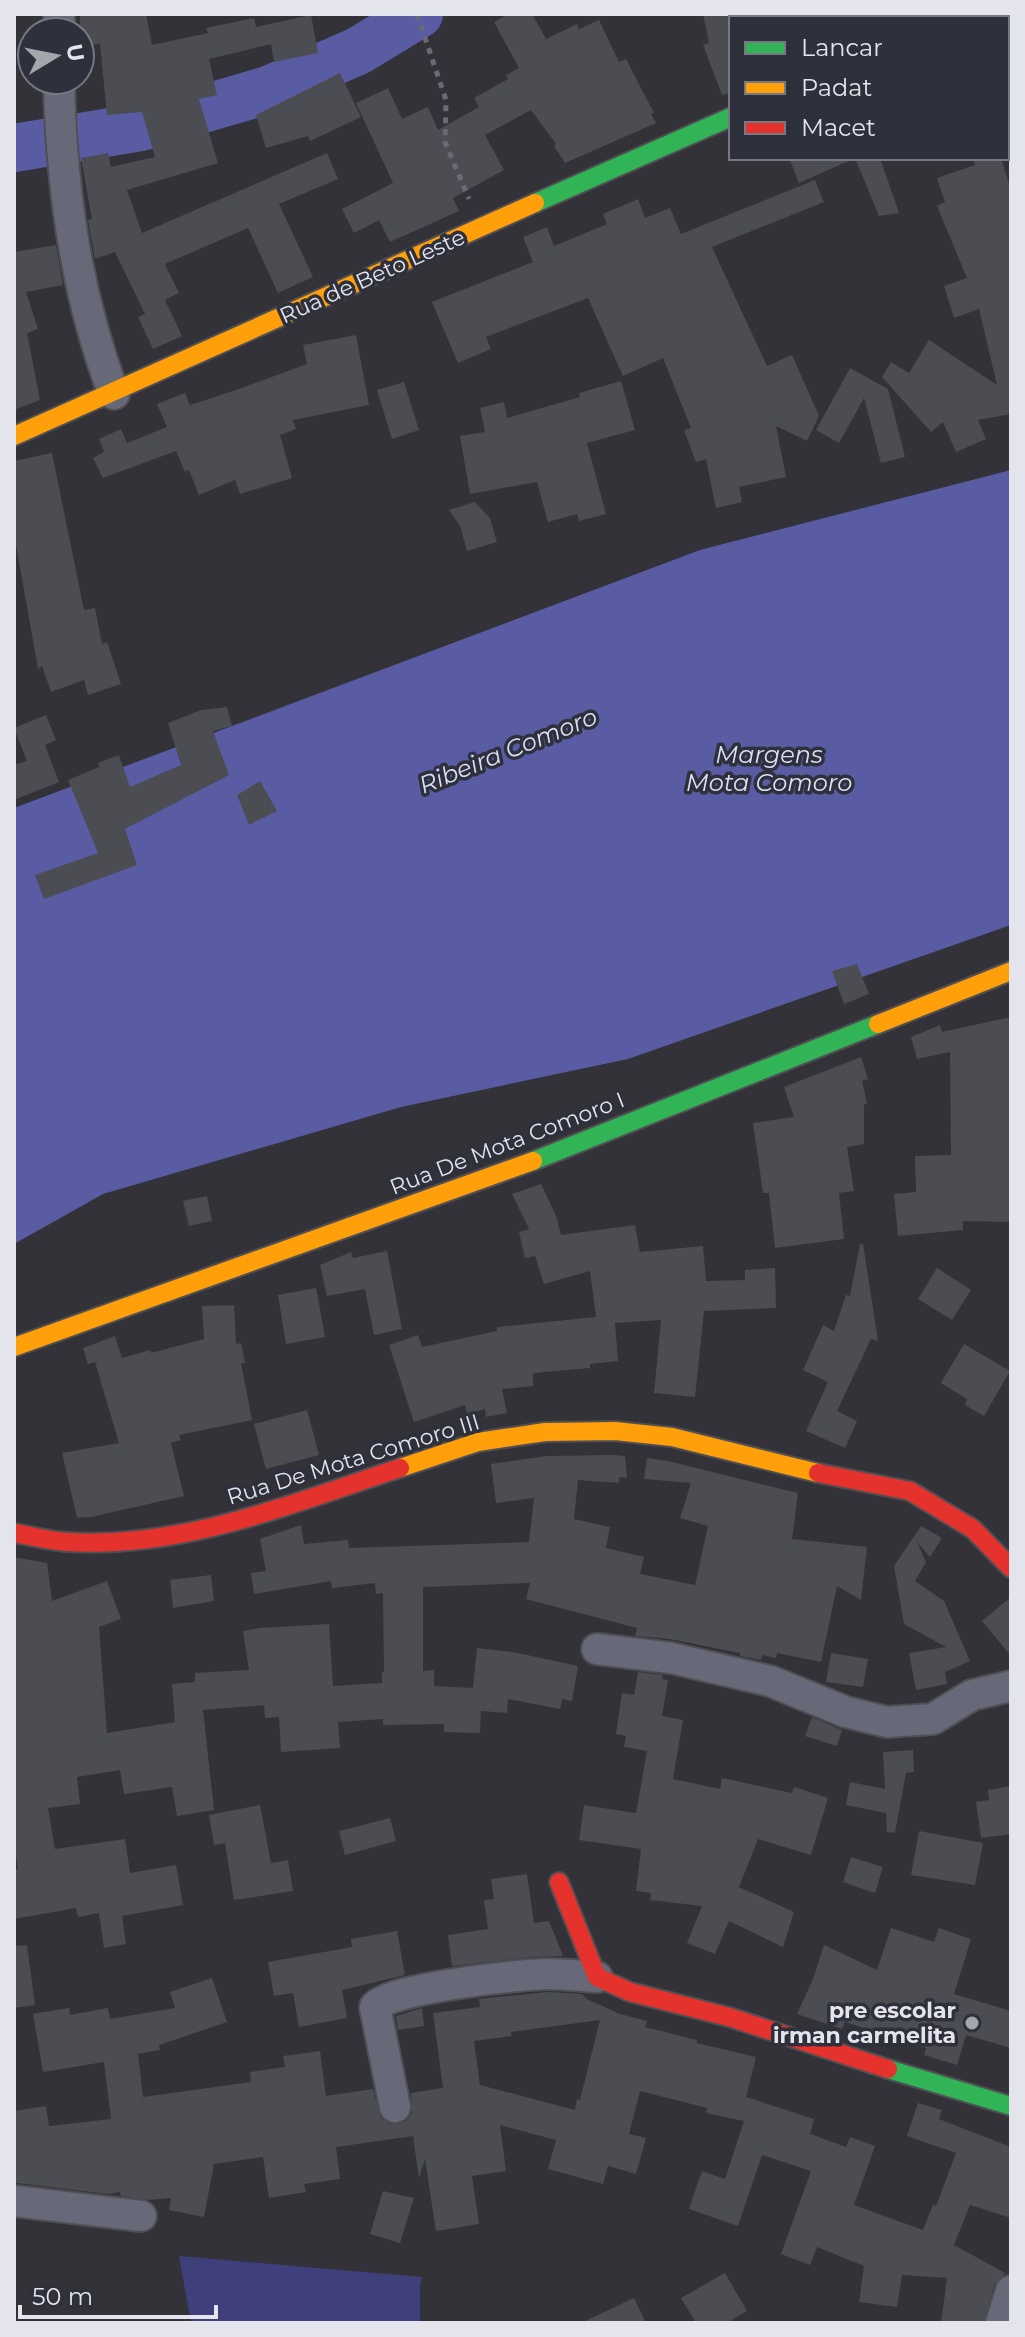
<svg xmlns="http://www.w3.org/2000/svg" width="1025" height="2337" font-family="Montserrat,sans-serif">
	<rect width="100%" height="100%" fill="#323238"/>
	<!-- green -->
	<path fill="#3f407b" d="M179 2256 422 2277 420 2287V2323H191Z"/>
	<!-- water -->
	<path fill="#595ca3" d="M1011 470V925L628 1059 401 1107 103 1194 14 1244V808L700 550Z"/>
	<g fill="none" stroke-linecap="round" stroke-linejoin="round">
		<!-- river -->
		<path stroke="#595ca3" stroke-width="48" d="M14 148 141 127 268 90 358 51 419 14"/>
	</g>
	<!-- building -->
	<path fill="#4c4d52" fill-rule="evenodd" d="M80 14H146L152 45 208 33 206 28 254 18 256 27 311 15 318 53 274 62 271 44 209 59 217 95 199 99 218 163 127 190 142 233 327 153 338 179 279 204 313 277 278 293 248 228 165 264 179 293 165 300 182 336 153 349 138 317 145 314 115 252 95 259 88 220 92 219 81 158 108 153 111 167 155 157 142 112 107 115 100 44 80 47Z
		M509 14H532L546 39 577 24 579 29 599 20 619 62 626 59 654 113 651 114 656 123 565 163 554 146 556 144 531 110 485 135 504 170 453 198 459 211 390 242 379 220 354 233 342 209 393 183 356 103 388 88 402 119 428 107 438 130 479 107 474 98 508 79 506 75 519 68 494 22Z
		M703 14H731V93L722 95 703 45 709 43Z
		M340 73 361 117 310 141 308 136 266 148 256 115Z
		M789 158H880L899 213 879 216 855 158 799 183Z
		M973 158H1001L1011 190V414L978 420 986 439 956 452 943 422 931 432 882 377 891 362 909 373 929 340 997 385 979 309 954 318 944 286 967 278 937 206 945 202 937 178 975 165Z
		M815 180 824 202 712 247 767 366 792 355 819 416 807 441 776 426 786 477 739 487 742 502 716 508 706 459 696 462 684 430 691 428 663 358 623 376 588 298 486 337 491 349 458 363 432 302 533 262 523 237 547 227 554 246 607 224 603 214 638 199 645 218 670 208 681 234Z
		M56 245 63 285 26 292 38 329 27 333 40 400 14 410V252Z
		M356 335 369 405 293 420 296 429 280 435 292 478 240 494 235 480 199 495 189 470 185 472 176 451 103 478 93 458 104 452 99 439 121 429 127 443 167 427 157 404 185 393 190 405 236 390 307 364 303 345Z
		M850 368 888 389 905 457 881 463 864 398 839 443 816 430Z
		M621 381 635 430 587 443 606 514 579 521 577 514 548 522 537 482 470 494 460 436 485 432 480 408 504 402 507 418 580 397 579 393Z
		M404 382 419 430 392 439 377 390Z
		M52 453 84 610 95 608 102 644 107 642 121 684 88 695 84 680 51 692 42 666 38 669 14 534V461Z
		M475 502 490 518 497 542 467 551 460 526 449 510Z
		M227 707 232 726 213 731 229 775 125 829 137 865 44 899 35 875 98 853 68 780 99 767 98 763 119 755 130 787 181 765 168 723 201 710Z
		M46 715 56 740 45 745 59 782 14 800V765L27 761 14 728Z
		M260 781 277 811 249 825 237 795Z
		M857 964 869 994 844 1004 832 971Z
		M1011 1017V1222L963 1221V1230L898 1236 894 1194 916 1192 915 1156 951 1155 950 1052 917 1059 911 1037 940 1025 942 1032Z
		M861 1057 868 1079 862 1081 867 1103 864 1105V1144L847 1147 854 1191 839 1193 844 1239 775 1248 769 1193H763L753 1123 794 1117 784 1087Z
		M541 1184 556 1216 561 1235 635 1225 640 1252 703 1246 706 1281 745 1280V1270L775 1268 776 1308 704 1311 695 1397 654 1393 661 1320 615 1323 618 1361 590 1364V1368L533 1373V1386L502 1389 507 1413 486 1417 485 1409 467 1414 465 1405 414 1422 389 1345 418 1335 422 1347 497 1331V1327L596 1317 590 1271 544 1284 535 1256 525 1258 519 1232 529 1229 512 1194Z
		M207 1196 212 1221 189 1226 183 1201Z
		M860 1244H863L878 1341 871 1339 837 1411 857 1421 845 1448 806 1431 828 1382 803 1370 823 1325 834 1331 846 1295 850 1296Z
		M387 1251 402 1329 374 1335 365 1289 327 1296 320 1265 351 1252 353 1258Z
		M937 1268 971 1290 952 1320 918 1299Z
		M316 1288 325 1337 286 1344 278 1295Z
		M234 1305 236 1344 241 1343 245 1363H241L252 1420 179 1435 181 1440 171 1443 184 1496 91 1517 77 1518 62 1453 119 1443 95 1362 88 1364 83 1348 115 1336 122 1358 150 1350 151 1353 204 1339 202 1306Z
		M964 1344 1010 1371 984 1416 965 1405 967 1399 941 1383Z
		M307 1410 319 1455 266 1469 254 1424Z
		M614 1455 625 1456 627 1478 619 1477V1483L578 1480 574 1519 610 1527 606 1548 644 1557 640 1574 695 1585 708 1526 680 1518 691 1483 644 1479 647 1458 668 1461 798 1493 792 1539 867 1547 861 1600 837 1586 821 1662 777 1653 776 1658 762 1655 761 1660 740 1656V1653L670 1639 635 1636 637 1628 526 1599 530 1583 423 1587V1671L434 1670V1686L473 1688 477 1648 513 1652 578 1666 572 1701 562 1699 560 1709 508 1699 507 1713 481 1711 480 1733 444 1732V1724L383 1725V1719L338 1722 340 1748 281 1752 279 1717 265 1718 264 1705 203 1710 214 1810 177 1816 172 1787 124 1794 120 1770 77 1777 80 1804 48 1808 55 1849 125 1839 130 1873 176 1865 183 1905 122 1916 126 1944 104 1948 99 1913 78 1917 76 1908 14 1919V1870L18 1869 14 1842V1557L47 1563 52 1601 107 1581 121 1619 99 1627 107 1733 175 1722 172 1684 195 1682V1673L249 1670 243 1631 260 1628 329 1624 333 1686 382 1683V1672H384L383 1593 376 1594 375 1583 332 1588 331 1581 254 1594 251 1573 266 1571 260 1539 301 1525 304 1544 348 1540 349 1548 529 1542 534 1498 496 1503 491 1464 547 1456Z
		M921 1526 942 1538 930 1557 917 1542 926 1562 915 1581 944 1601 970 1661 945 1672 947 1684 916 1690 909 1653 946 1647 904 1624 894 1566Z
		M211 1575 214 1601 173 1608 170 1580Z
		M1011 1597V1656L982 1621Z
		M831 1653 868 1659 863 1687 826 1682Z
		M638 1672 663 1675 662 1679 668 1680 662 1716 683 1720 673 1779 720 1789 722 1778 792 1793 794 1787 828 1798 811 1855 758 1839 739 1887 794 1912 783 1947 729 1921 715 1954 687 1943 702 1906 650 1900 651 1893 636 1891 641 1849 579 1840 584 1805 636 1813 647 1751 624 1747 626 1736 616 1734 622 1693 634 1695Z
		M812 1717 842 1730 837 1746 805 1736Z
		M913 1750 914 1772 906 1773 895 1833 887 1832 886 1813 846 1805 850 1782 885 1789 883 1752Z
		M1011 1786V1834L981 1838 976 1802 989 1800 988 1790Z
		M260 1805 271 1863 288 1860 293 1891 234 1900 225 1843 214 1845 209 1815Z
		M390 1818 396 1841 345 1855 339 1831Z
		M919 1831 983 1843 975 1885 911 1875Z
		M851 1857 883 1867 875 1893 843 1882Z
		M527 1874 534 1923 549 1921 563 1956 532 1957 452 1966 448 1935 488 1929 484 1900 494 1899 491 1879Z
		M891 1928 934 1942 939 1928 971 1939 954 1994 1011 2011V2048L966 2035 957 2065 924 2055 926 2048 845 2022 842 2029 797 2014 813 1979 824 1945 877 1970Z
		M397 1931 405 1975 342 1990 347 2018 299 2027 293 1993 274 1996 268 1962 352 1947 351 1939Z
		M27 1945 35 2005 14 2008V1946Z
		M212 1978 227 2022 159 2045 160 2050 138 2054 143 2097 251 2082 250 2072 285 2067 283 2056 320 2051 326 2096 373 2089 381 2118 390 2124H399L406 2121 412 2113 411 2093 443 2088 433 2013 480 2007 479 1999 487 1998 548 1992 582 1994 587 1999 620 2014 647 2021 645 2027 697 2040V2043L756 2057 746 2097 814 2119 810 2134 846 2147 850 2137 875 2146 854 2205 923 2230 933 2205 936 2206 956 2153 907 2136 918 2103 942 2110 939 2119 1011 2147V2218L970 2205 954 2245 1005 2273 994 2286 984 2323H941L947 2278 902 2275 897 2307 859 2302 864 2266 817 2247 810 2265 781 2254 811 2171 762 2155 738 2226 689 2209 702 2171 725 2179 744 2121 706 2113 707 2108 640 2091 629 2134 646 2138 636 2174 608 2166 603 2184 548 2169 556 2140 500 2125 506 2171 472 2176 479 2224 436 2231 425 2159 419 2178 413 2136 336 2147 340 2179 304 2184 306 2192 269 2198 263 2157 214 2164 204 2217 169 2210 171 2198 149 2200 121 2196 120 2192 108 2194 16 2183 14 2111 46 2106 49 2126 111 2119 104 2062 43 2072 33 2014 69 2008 70 2015 108 2008 110 2019 175 2008 170 1992ZM600 2020 580 2100 577 2099 575 2110 480 2085 474 2041 512 2036 511 2032Z
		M422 2008 424 2026 398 2030 396 2016Z
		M383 2191 414 2198 400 2243 370 2234Z
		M725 2273 747 2311 726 2323H696L681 2298Z
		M634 2298 646 2323H581Z"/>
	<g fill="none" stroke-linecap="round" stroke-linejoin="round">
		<defs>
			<path id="street" d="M962 18 972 14
				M59 32V14
				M59 80C61 185 76 295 114 394
				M597 1649 671 1658 770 1681 846 1712 887 1722 933 1719 972 1695 1011 1686
				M395 2107 375 2007C386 1989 521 1974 548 1974 564 1974 581 1976 597 1977
				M14 2201 141 2216
				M1001 2323 1011 2291"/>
			<path id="fast" d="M535 203 731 117
				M533 1161 878 1024
				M888 2069 1011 2106"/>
			<path id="slow" d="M14 436 535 203
				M878 1024 1011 971
				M14 1347 533 1161
				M400 1468 478 1442 545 1432 615 1431 672 1437 818 1473"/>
			<path id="jam" d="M818 1473 910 1491 973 1529 1011 1568
				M14 1533C32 1536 50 1541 68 1542 182 1549 293 1503 400 1468
				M559 1882 597 1977 630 1992 729 2017 888 2069"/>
		</defs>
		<!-- street casing -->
		<use href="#street" stroke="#4f4f54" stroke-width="34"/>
		<!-- fast casing -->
		<use href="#fast" stroke="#4f4f54" stroke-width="22"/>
		<!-- slow casing -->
		<use href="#slow" stroke="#4f4f54" stroke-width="22"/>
		<!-- jam casing -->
		<use href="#jam" stroke="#4f4f54" stroke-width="22"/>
		<!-- path -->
		<path stroke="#696a75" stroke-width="5" stroke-dasharray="6 6" stroke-linecap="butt" d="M417 14 446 100 445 142 469 199"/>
		<!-- street -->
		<use href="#street" stroke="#686978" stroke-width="30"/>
		<!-- fast -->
		<use href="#fast" stroke="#30b455" stroke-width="18"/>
		<!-- slow -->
		<use href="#slow" stroke="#ff9f0a" stroke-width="18"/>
		<!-- jam -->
		<use href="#jam" stroke="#e5322d" stroke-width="18"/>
	</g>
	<!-- markers -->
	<circle fill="#a5a6ad" stroke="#2e303c" stroke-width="3" cx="972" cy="2023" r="8"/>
	<g text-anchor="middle" stroke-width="7" stroke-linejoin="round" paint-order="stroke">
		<!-- street labels -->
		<g font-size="22" fill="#e3e4ec" stroke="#2e303c">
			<text transform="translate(372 276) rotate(-24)" y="8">Rua de Beto Leste</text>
			<text transform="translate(507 1143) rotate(-21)" y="8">Rua De Mota Comoro I</text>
			<text transform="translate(353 1459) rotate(-17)" y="8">Rua De Mota Comoro III</text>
		</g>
		<!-- poi labels -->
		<g font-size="22" font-weight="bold" fill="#e3e4ec" stroke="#2e303c" text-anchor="end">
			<text x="956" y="2018">pre escolar<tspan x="956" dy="25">irman carmelita</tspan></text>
		</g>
		<!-- water labels -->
		<g font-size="24" font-style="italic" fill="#dbdff5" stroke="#2e303c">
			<text transform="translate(508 751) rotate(-22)" y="8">Ribeira Comoro</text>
			<text x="769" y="763">Margens<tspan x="769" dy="28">Mota Comoro</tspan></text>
		</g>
	</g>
	<!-- border -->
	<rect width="1025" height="2337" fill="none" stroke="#e3e4ec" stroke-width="32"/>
	<!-- legend -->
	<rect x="729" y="16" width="280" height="144" fill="#2e303c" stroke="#767882" stroke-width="2"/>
	<rect x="745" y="42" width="40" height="12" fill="#30b455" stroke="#767882" stroke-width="2"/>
	<text x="801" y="56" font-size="24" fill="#e3e4ec">Lancar</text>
	<rect x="745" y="82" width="40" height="12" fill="#ff9f0a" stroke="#767882" stroke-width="2"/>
	<text x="801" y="96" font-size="24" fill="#e3e4ec">Padat</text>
	<rect x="745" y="122" width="40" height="12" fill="#e5322d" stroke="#767882" stroke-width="2"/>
	<text x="801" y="136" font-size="24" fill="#e3e4ec">Macet</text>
	<!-- north arrow -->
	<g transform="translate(56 56) rotate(80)"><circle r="38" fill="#2e303c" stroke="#767882" stroke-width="2"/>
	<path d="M0-6L14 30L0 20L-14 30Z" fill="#a5a6ad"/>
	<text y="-12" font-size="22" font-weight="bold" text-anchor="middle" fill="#e3e4ec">U</text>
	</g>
	<!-- scale -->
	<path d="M20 2305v12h196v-12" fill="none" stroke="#e3e4ec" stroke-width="4"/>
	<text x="32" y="2305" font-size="24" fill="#e3e4ec" stroke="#2e303c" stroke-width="6" paint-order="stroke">50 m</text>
</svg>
